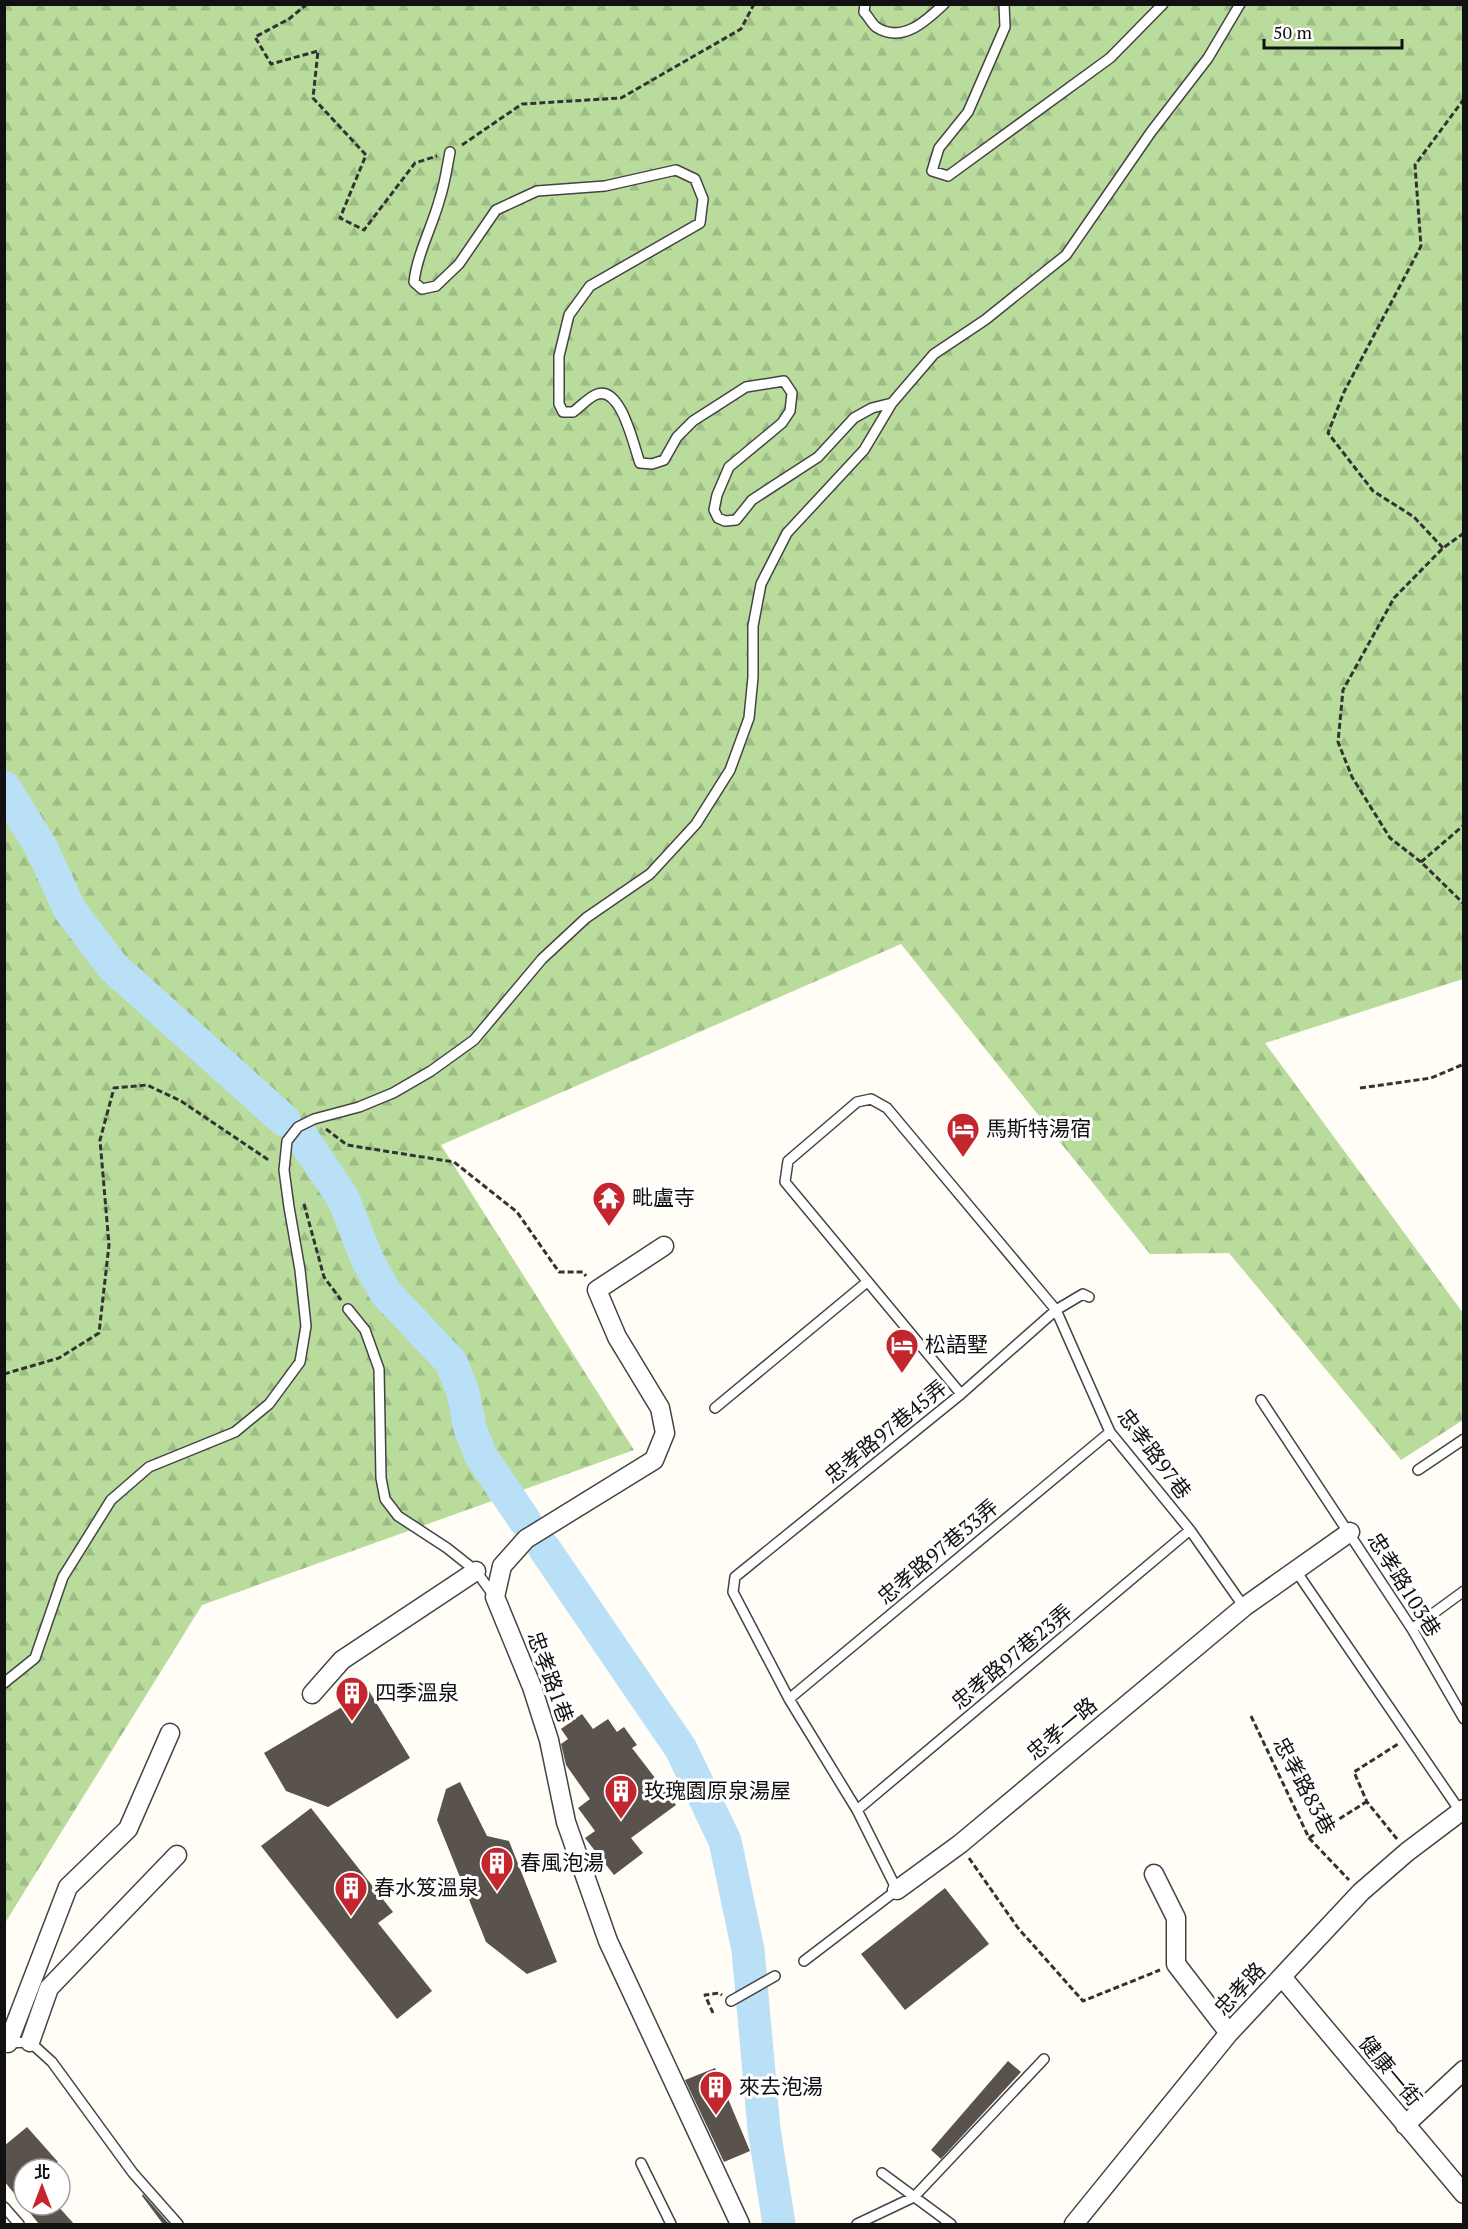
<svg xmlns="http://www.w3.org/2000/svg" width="1468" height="2229" font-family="'PT Serif','Noto Sans TC',serif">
	<defs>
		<pattern id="forest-firs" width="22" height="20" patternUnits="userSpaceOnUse" patternTransform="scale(1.5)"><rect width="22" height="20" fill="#b9dc9c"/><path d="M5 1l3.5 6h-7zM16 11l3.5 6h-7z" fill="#9ebc85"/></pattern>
	</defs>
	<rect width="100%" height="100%" fill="#fffdf5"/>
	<!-- forest -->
	<path fill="url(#forest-firs)" d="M5 5H1463V979L1265 1043 1463 1313V1420L1401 1460 1229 1253 1150 1254 901 944 441 1145 634 1450 202 1605 5 1923Z"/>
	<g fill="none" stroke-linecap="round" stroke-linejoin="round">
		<!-- river -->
		<path stroke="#b9e0f7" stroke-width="33" d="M4 787 41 847 70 910 113 967 284 1120
			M302 1137 343 1198 367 1259 385 1292 451 1362 463 1392 470 1428 481 1456 525 1521
			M544 1548 681 1749 725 1841 748 1950 764 2129 779 2224"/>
	</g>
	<!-- building -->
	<path fill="#5a524d" d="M369 1691 410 1758 328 1807 286 1791 264 1753Z
		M582 1714 593 1729 608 1719 617 1732 624 1727 637 1745 632 1748 676 1805 631 1838 643 1853 614 1875 585 1838 595 1831 578 1808 590 1799 566 1765 561 1744 568 1739 561 1729Z
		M460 1782 487 1836 509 1841 557 1962 527 1974 486 1942 437 1820 446 1789Z
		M311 1808 393 1912 378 1923 432 1991 397 2019 261 1846Z
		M945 1888 989 1944 905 2010 861 1954Z
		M1008 2061 1021 2072 941 2159 931 2150Z
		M715 2068 750 2151 724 2162 685 2080Z
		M27 2127 58 2162 50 2169H24V2205H57L74 2224H39L4 2181V2146Z
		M143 2194 169 2224H163L142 2196Z"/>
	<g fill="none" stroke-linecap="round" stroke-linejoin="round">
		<defs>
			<path id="lane" d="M865 4 864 12C868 16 872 24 876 27 902 44 926 21 944 4
				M1004 4 1005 27 968 112 939 148 932 171 948 176 1110 58 1163 4
				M450 152C447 167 445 183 440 198 433 225 417 254 414 282L422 289 436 286 459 264 496 210 537 191 605 186 676 170 695 179 703 199 700 223 590 286 569 315 559 356V404L563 412H573C580 407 587 399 595 395 621 382 634 448 640 463L652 464 664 460 677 437 693 421 746 387 784 381 792 393 790 411 782 423 729 467 717 495 714 510 718 518 725 521 736 520 752 500 818 457 854 418 872 408 892 403
				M348 1309 365 1330 379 1369 381 1478 385 1499 398 1516 447 1548 476 1571 494 1596
				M961 1394 785 1182 788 1161 857 1102 871 1099 887 1108 1056 1310 1110 1432 1190 1530 1244 1607
				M1261 1400 1412 1629 1464 1719
				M715 1408 867 1282
				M1418 1470 1464 1439
				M1296 1571 1460 1811
				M1412 1629 1464 1591
				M4 1683 35 1658 63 1577 111 1500 149 1467 235 1432 269 1404 300 1362 306 1326 300 1270 289 1207 284 1170 287 1141 298 1127 314 1119 359 1107 393 1093 431 1071 474 1040 542 959 586 918 650 874 696 824 730 770 749 718 753 677V626L761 584 787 533 864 450 892 403 934 354 985 320 1066 255 1151 132 1208 58 1240 4
				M789 1699 1110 1432
				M857 1810 1190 1530
				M804 1961 897 1890 857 1810 789 1699 733 1592 735 1577 961 1394 1056 1310 1083 1294 1089 1297
				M731 2001 775 1976
				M8 2044V2043L30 2042 52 2062 133 2173 178 2224
				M641 2163 671 2224
				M882 2173 951 2224
				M4 2207 19 2224
				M857 2224 914 2197 1044 2059"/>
			<path id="street" d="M664 1246 597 1290 617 1337 660 1408 665 1433 654 1460 526 1539 502 1566 495 1597 532 1687 549 1740 566 1822 608 1941 740 2224
				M312 1694 342 1660 476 1571
				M1154 1874 1176 1918V1964L1229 2033
				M897 1890 960 1844 1244 1607 1350 1532
				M1282 1977 1464 2194
				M30 2042 49 1988 177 1855
				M8 2043 68 1887 128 1829 170 1733
				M1405 2125 1464 2070
				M1074 2224 1229 2033 1361 1892 1407 1852 1464 1809"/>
		</defs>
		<!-- lane casing -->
		<use href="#lane" stroke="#444" stroke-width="12"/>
		<!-- street casing -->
		<use href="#street" stroke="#444" stroke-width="21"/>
		<!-- path -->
		<path stroke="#333" stroke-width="3" stroke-dasharray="6 3" stroke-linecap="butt" d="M307 4 289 19 255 37 271 64 318 51 313 98 366 155 340 218 364 230 415 163 437 156
			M462 145 522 104 621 98 741 29 754 4
			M1464 533 1443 548 1394 598 1343 690 1338 742 1352 777 1390 838 1421 862 1464 904
			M1443 548 1414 517 1373 491 1328 433 1344 392 1421 246 1415 165 1464 99
			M1421 862 1464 825
			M1360 1088 1431 1078 1464 1064
			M326 1129 347 1145 454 1162 517 1212 559 1272H583L586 1276
			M304 1204 324 1277 341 1300
			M4 1374 59 1358 99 1333 109 1245 100 1140 114 1088 147 1085 181 1101 270 1161
			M1251 1716 1309 1838 1349 1880
			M1309 1838 1366 1802
			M1397 1839 1367 1802 1354 1772 1398 1744
			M969 1858 1018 1928 1083 2001 1160 1970
			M713 2013 705 1995 719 1993 722 1995"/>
		<!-- lane -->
		<use href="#lane" stroke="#fff" stroke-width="9"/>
		<!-- street -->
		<use href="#street" stroke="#fff" stroke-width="18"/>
	</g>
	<!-- icons -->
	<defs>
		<symbol id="hotel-pin" viewBox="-11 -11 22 30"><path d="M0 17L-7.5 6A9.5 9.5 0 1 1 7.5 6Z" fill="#c4262e" stroke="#fff"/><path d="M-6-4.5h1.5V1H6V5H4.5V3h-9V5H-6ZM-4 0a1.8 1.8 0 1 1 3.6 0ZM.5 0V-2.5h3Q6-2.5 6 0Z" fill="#fff"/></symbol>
		<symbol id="temple-pin" viewBox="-11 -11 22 30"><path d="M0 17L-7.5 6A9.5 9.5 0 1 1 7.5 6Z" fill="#c4262e" stroke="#fff"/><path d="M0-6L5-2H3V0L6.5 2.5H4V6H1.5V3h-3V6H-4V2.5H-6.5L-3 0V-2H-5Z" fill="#fff"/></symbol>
		<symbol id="building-pin" viewBox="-11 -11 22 30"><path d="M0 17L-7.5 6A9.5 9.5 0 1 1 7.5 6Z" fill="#c4262e" stroke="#fff"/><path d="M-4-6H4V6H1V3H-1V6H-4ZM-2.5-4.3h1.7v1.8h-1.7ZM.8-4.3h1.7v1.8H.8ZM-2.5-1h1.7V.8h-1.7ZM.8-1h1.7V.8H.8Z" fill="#fff"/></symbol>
	</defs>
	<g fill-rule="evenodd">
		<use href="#hotel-pin" x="944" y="1110" width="38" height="52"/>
		<use href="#temple-pin" x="590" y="1179" width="38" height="52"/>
		<use href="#hotel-pin" x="883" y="1326" width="38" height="52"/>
		<use href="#building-pin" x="333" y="1674" width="38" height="52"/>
		<use href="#building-pin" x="602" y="1772" width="38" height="52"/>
		<use href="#building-pin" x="478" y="1844" width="38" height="52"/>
		<use href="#building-pin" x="332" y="1869" width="38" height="52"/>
		<use href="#building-pin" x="697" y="2068" width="38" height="52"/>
	</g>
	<g text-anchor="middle" stroke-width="6" stroke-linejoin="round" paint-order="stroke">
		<!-- poi labels -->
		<g font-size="21" fill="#111" stroke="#fff" text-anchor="start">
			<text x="986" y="1136">馬斯特湯宿</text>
			<text x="632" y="1205">毗盧寺</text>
			<text x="925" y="1352">松語墅</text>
			<text x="375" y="1700">四季溫泉</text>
			<text x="644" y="1798">玫瑰園原泉湯屋</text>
			<text x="520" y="1870">春風泡湯</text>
			<text x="374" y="1895">春水笈溫泉</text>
			<text x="739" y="2094">來去泡湯</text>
		</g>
		<!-- street labels -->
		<g font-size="21" fill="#111" stroke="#fff">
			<text transform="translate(886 1432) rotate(-39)" y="7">忠孝路97巷45弄</text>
			<text transform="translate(1154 1454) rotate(53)" y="7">忠孝路97巷</text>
			<text transform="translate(938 1552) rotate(-40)" y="7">忠孝路97巷33弄</text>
			<text transform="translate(1404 1585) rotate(58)" y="7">忠孝路103巷</text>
			<text transform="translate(1012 1657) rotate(-40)" y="7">忠孝路97巷23弄</text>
			<text transform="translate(550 1677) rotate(70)" y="7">忠孝路1巷</text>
			<text transform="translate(1062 1729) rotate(-40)" y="7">忠孝一路</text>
			<text transform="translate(1304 1786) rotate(62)" y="7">忠孝路83巷</text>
			<text transform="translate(1240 1989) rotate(-47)" y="7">忠孝路</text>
			<text transform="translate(1390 2071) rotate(50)" y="7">健康一街</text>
		</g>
	</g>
	<!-- border -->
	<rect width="1468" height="2229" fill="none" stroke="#111111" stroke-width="12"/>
	<!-- north arrow -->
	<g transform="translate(42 2187)"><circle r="28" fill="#ffffff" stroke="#a0a0a0" stroke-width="1.5"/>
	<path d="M0-4.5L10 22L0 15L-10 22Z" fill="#c4262e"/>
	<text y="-9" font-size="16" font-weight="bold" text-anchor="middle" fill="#111111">北</text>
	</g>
	<!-- scale -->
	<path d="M1264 39v9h138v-9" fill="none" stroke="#111111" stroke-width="3"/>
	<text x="1273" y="39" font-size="18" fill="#111111" stroke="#ffffff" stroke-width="4.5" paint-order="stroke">50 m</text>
</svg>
